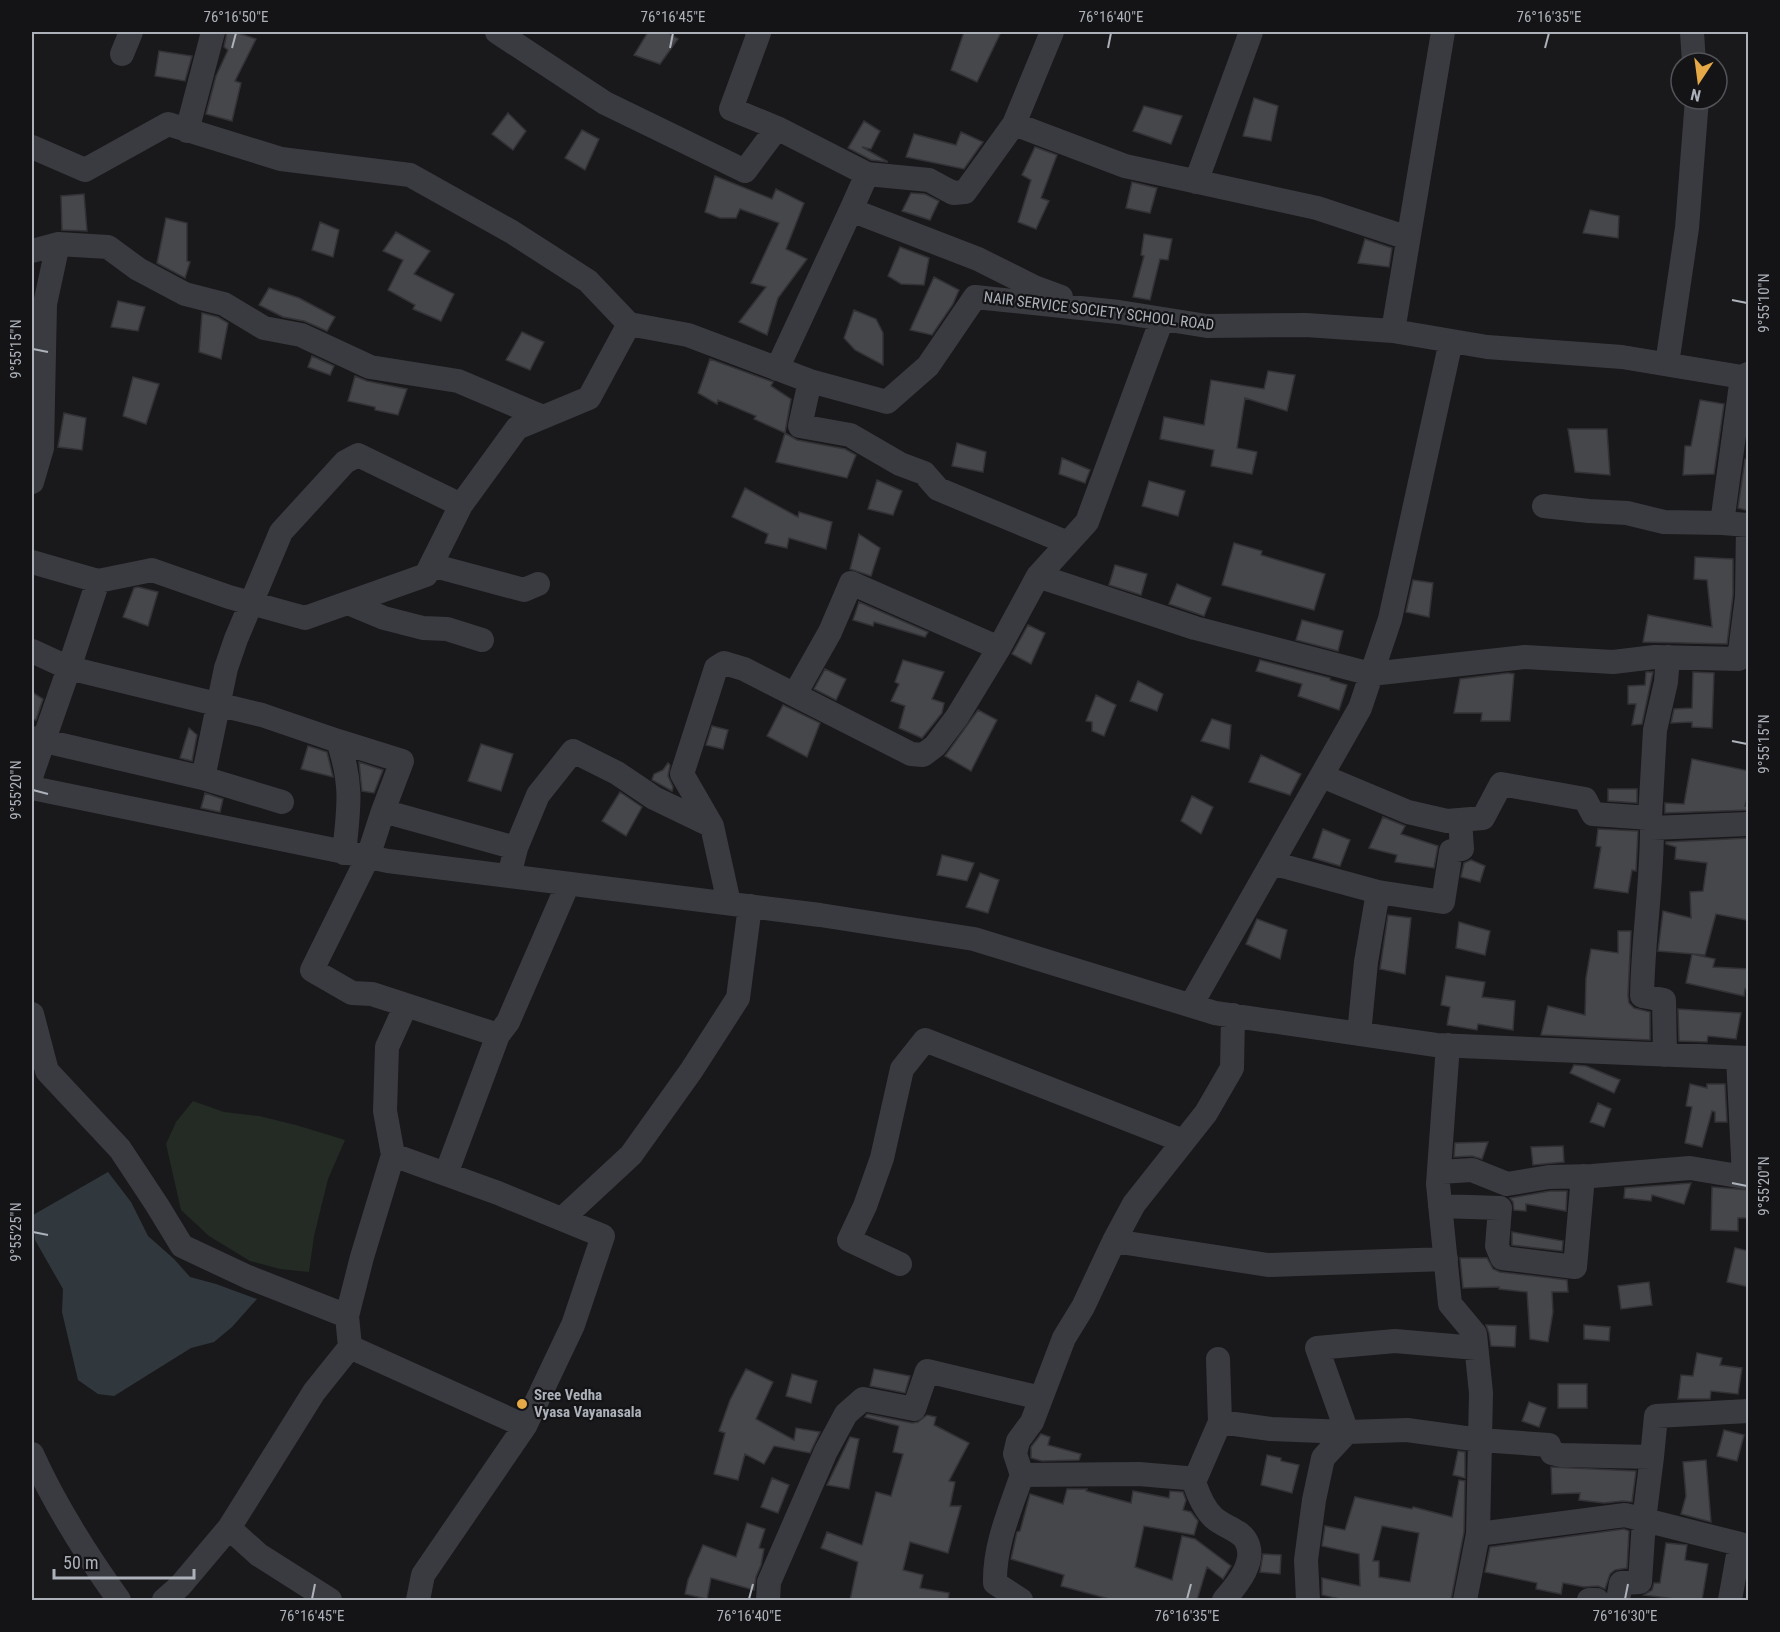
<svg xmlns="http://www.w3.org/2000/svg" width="1780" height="1632" font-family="'Roboto Condensed',sans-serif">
	<rect width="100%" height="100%" fill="#19191b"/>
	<!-- green -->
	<path fill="#232b24" d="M193 1101 224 1112 259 1116 296 1125 345 1140 328 1179 314 1236 309 1272 280 1269 250 1261 209 1236 181 1210 166 1144 176 1122Z"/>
	<!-- water -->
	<path fill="#30383e" d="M108 1172 131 1202 148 1236 174 1259 190 1277 216 1284 257 1299 232 1327 214 1342 191 1348 114 1396 98 1394 78 1380 62 1312 63 1289 35 1240 33 1215Z"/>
	<!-- building -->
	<path fill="#46474b" stroke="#333337" stroke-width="1.5" fill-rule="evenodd" d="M227 32H235L256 39 235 81 241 83 232 121 206 114 216 76 228 50 224 47Z
		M648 32H667L678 39 660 64 634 55Z
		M964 32H1001L977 82 951 70Z
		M159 51 192 56 185 81 155 76Z
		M1254 98 1278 106 1271 141 1243 136Z
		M1144 106 1182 116 1171 144 1133 131Z
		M508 113 526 131 513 150 492 134Z
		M864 121 880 131 871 149 862 147 888 162 871 160 848 148Z
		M582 130 599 139 585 170 565 158Z
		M961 132 983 142 964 169 906 157 914 134 956 145Z
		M1035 147 1057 155 1041 198 1049 201 1036 229 1018 222 1031 180 1022 175Z
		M715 176 772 199 776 189 804 203 786 249 807 259 778 298 767 335 739 322 766 287 751 283 779 223 740 209 736 218H720L705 212Z
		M1132 182 1157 188 1150 213 1126 208Z
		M911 193 925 194 939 201 930 220 902 211Z
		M84 194 87 231 62 230 61 196Z
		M1590 210 1619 216 1618 238 1583 233Z
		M166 218 187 223V261L190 262 185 278 157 263Z
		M320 222 339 230 333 257 312 250Z
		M396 232 430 251 414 274 454 294 441 321 413 309 415 305 388 290 403 260 383 251Z
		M1144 234 1172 239 1168 260 1160 259 1150 300 1133 297 1144 256 1141 255Z
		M1365 239 1392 248 1389 267 1358 263Z
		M900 247 929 258 924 285 901 284 888 276Z
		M934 277 959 290 953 304 932 335 910 330Z
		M269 288 299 298 335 317 327 331 304 321 283 317 259 305Z
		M118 301 145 307 138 331 111 327Z
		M854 310 876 319 883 333V365L855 350 844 338Z
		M202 313 218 317 228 323 221 359 199 352Z
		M522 332 544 342 530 370 506 360Z
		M312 356 334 366 330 375 308 367Z
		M710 359 773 382 771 386 791 399 785 433 754 419 756 416 718 400 717 404 698 393Z
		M1268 371 1295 375 1287 411 1245 398 1237 448 1257 452 1252 474 1211 466 1214 450 1160 439 1164 417 1204 425 1211 380 1264 389Z
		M355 376 367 381 407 389 398 415 375 410V407L348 401Z
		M133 377 159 384 146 424 123 416Z
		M1700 400 1724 404 1714 474 1683 475 1685 446H1691Z
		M64 413 86 418 82 450 58 447Z
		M1568 429H1607L1610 475 1575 472Z
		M785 433 797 440 845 449 856 455 847 478 776 462Z
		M957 443 986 452 983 472 952 466Z
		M1062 458 1090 470 1085 483 1059 474Z
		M1745 459H1749V511L1738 508Z
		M877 480 902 491 893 515 868 509Z
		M1149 481 1185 491 1178 516 1142 506Z
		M745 488 798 517 799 512 832 522 826 549 789 538 787 548 765 543 768 534 732 517Z
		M859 534 880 548 871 576 850 569Z
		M1234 543 1262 551 1261 555 1325 574 1314 610 1222 585Z
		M1695 557 1733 559V595L1727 644 1643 642 1648 615 1712 627 1707 580 1694 579Z
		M1115 565 1147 574 1141 595 1109 585Z
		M1413 580 1433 583 1429 617 1406 612Z
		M1177 584 1211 598 1204 616 1169 604Z
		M138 587 158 592 148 626 123 617 134 588Z
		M859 602 928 632 925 637 874 622 873 626 853 620Z
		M1302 620 1343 631 1338 651 1296 640Z
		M1028 625 1045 633 1031 664 1012 654Z
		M903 660 944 672 932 699 944 703 942 713 922 738 899 728 905 706 891 701 899 684 895 682Z
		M1260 660 1330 678V680L1347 685 1339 710 1298 696 1302 684 1256 671Z
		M825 669 846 679 836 700 814 689Z
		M1646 672H1653L1642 724 1632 725 1636 704H1628V686L1645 685Z
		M1693 672 1714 673 1712 728 1692 727V722L1671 723 1674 709 1692 708Z
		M1508 673 1514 674 1510 721H1481L1482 713H1454L1460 679Z
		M1138 681 1163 694 1157 711 1130 701Z
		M32 692 43 699 36 720 32 719Z
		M1096 695 1116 705 1104 736 1092 731V722L1086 721Z
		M783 705 820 723 807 757 767 736Z
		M978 710 997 720 971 771 945 756Z
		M1212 719 1231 725 1229 749 1201 741Z
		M712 726 728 730 723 749 706 745Z
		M189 728 197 735 192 761 180 758Z
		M481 744 513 754 501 791 468 781Z
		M308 746 327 752 333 777 301 769Z
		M1261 755 1301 774 1290 795 1249 782Z
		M1692 759 1749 771V790L1745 806H1749V810L1665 813V803L1684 804Z
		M359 762 383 770 374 793 362 791Z
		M668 763 670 765 668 776 673 787 672 791 652 780 654 774 663 770Z
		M1608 789H1637V803L1608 801Z
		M620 792 642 807 626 836 602 821Z
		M205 793 223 799 220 812 201 808Z
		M1192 796 1213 807 1201 834 1181 821Z
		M1383 817 1405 826 1401 834 1438 846 1434 868 1395 862 1397 855 1369 848Z
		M1323 829 1350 840 1340 866 1313 858Z
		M1598 829 1638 831 1636 871 1632 870 1628 893 1594 888 1601 847 1596 846Z
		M1749 838V911L1747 920 1716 914 1705 955 1658 951 1663 911 1691 918 1690 892 1703 891 1707 863 1675 859 1676 847 1666 844V842Z
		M942 855 974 863 967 881 937 875Z
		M1471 860 1485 866 1480 882 1461 877 1464 863Z
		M980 873 999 880 988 913 966 907Z
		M1388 915 1411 918 1405 974 1380 969Z
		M1257 919 1287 930 1280 959 1246 944Z
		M1459 922 1490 931 1485 955 1456 948Z
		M1618 931H1631L1628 996 1629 1003 1634 1008 1650 1012V1040L1541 1035 1548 1006 1585 1015 1586 978 1591 949 1618 953Z
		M1692 954 1715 959 1713 967 1749 969V989H1745L1744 996 1686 983Z
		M1446 976 1485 982 1482 997 1515 1001 1513 1030 1478 1024 1477 1030 1447 1025 1450 1007 1441 1005Z
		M1678 1009 1741 1013 1736 1039 1708 1036 1707 1042 1679 1041Z
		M1574 1065 1586 1066 1620 1080 1614 1093 1570 1073Z
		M1690 1084 1707 1088V1084H1725L1727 1122H1715V1112L1712 1111 1702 1147 1685 1143 1692 1107 1686 1106Z
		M1598 1103 1611 1109 1604 1127 1590 1122Z
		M1488 1142 1482 1159 1472 1156 1454 1157 1455 1143Z
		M1563 1146 1564 1162 1533 1165 1531 1147Z
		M1691 1183 1684 1204 1652 1195 1651 1201 1624 1198 1625 1188Z
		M1712 1187 1749 1190 1748 1218H1738V1231L1711 1230Z
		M1550 1191H1567L1566 1211 1526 1204V1211L1514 1210 1513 1202 1510 1198Z
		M1512 1232 1563 1241 1562 1251 1512 1245Z
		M1735 1248 1749 1251V1287L1727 1282Z
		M1460 1258H1487L1493 1269 1500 1272 1567 1280 1568 1292H1552L1553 1312 1548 1342 1530 1339 1527 1292 1499 1289V1287L1463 1288Z
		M1649 1282 1652 1305 1621 1309 1618 1286Z
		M1486 1325 1516 1326 1515 1347 1491 1346 1489 1333Z
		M1584 1325 1610 1327 1609 1341 1584 1339Z
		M1697 1353 1722 1358 1720 1365 1742 1368 1738 1394 1711 1391 1710 1399H1678L1681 1375 1693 1376Z
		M746 1369 773 1382 756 1419 794 1440 796 1428 820 1432 810 1453 774 1446 764 1464 745 1454 738 1480 714 1474 725 1433 719 1431 730 1400Z
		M874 1369 910 1376 905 1393 870 1386Z
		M792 1374 817 1381 811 1403 786 1396Z
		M1558 1384H1587V1408H1558Z
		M1529 1402 1546 1408 1539 1427 1522 1421Z
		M867 1414 912 1423 918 1422 927 1415 936 1417 934 1425 969 1443 949 1481 955 1482 950 1506H961L948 1553 910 1542 903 1570 923 1575 920 1588 949 1593 948 1600H850L858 1562 821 1548 827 1532 862 1545 876 1492 891 1496 903 1454 893 1452 899 1426 865 1417Z
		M1724 1430 1744 1435 1737 1461 1717 1456Z
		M1041 1434 1050 1437 1048 1445 1081 1454 1079 1460 1042 1461 1031 1458V1447Z
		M850 1437 859 1439 849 1489 827 1485Z
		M1458 1451 1465 1452V1478L1453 1475Z
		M1267 1455 1281 1458V1461L1299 1465 1292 1493 1261 1485Z
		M1706 1460 1711 1522 1681 1514 1686 1496 1683 1462Z
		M1551 1467 1636 1471 1632 1502 1623 1501 1604 1503 1579 1500 1580 1493 1552 1494Z
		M772 1478 789 1485 778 1513 761 1507Z
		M1459 1480 1465 1481 1464 1532 1451 1600H1345L1322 1595V1578L1360 1586 1359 1554 1322 1546 1325 1526 1345 1530 1355 1497 1412 1509 1413 1507 1452 1517ZM1382 1526 1419 1533 1410 1582 1379 1577V1561H1373Z
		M1067 1489H1087L1086 1491 1131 1503 1133 1491 1169 1498 1170 1491 1183 1492 1186 1500 1183 1510 1191 1512 1198 1521 1194 1535 1144 1526 1135 1567 1172 1580 1182 1536 1195 1539 1231 1566 1223 1579 1207 1567 1197 1600H1113L1061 1586 1064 1575 1011 1559 1017 1532 1020 1531 1030 1494 1063 1504Z
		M747 1523 765 1529 759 1548 764 1549 761 1565 756 1577 754 1590 711 1578 707 1599 685 1594 688 1580 703 1545 736 1557Z
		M1624 1529 1629 1531 1627 1568 1615 1570 1610 1574 1605 1589 1598 1586 1584 1587 1563 1583 1561 1594 1536 1589 1537 1583 1485 1572 1490 1547Z
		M1666 1543 1687 1545 1685 1560 1708 1564 1702 1600H1683L1644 1595 1652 1590 1654 1583H1660Z
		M1263 1554 1281 1555 1280 1574 1260 1572Z"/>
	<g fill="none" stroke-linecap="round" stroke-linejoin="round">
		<!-- minor -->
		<path stroke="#3a3b40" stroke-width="24" d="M497 32 605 103 745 171 777 128 867 174 851 210
			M757 32 759 33 731 109 777 128
			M1692 32 1694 63
			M122 54 131 32
			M1014 124 1052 32
			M187 131 213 32
			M32 147 85 170 168 124 281 159 410 175 512 232 588 281 629 324
			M867 174 929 180 953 193 965 192 1014 124 1125 166 1317 208 1408 238
			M1196 182 1251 32
			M32 251 58 244 108 247 138 269 185 294 224 304 264 328 301 335 370 367 458 381 543 417
			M1393 331 1487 347 1622 357 1742 377 1748 374
			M1667 364 1687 228 1697 99
			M777 369 851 210 978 259 1034 287 1061 297
			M810 381 800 426 850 435 900 464 924 473 938 489 1068 543
			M32 482 42 448 45 304 58 244
			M1544 506 1589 511 1627 513 1664 522 1722 523
			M32 562 98 581 152 570 229 597 305 618 426 575 461 505 517 428 589 398 629 324 688 335 810 381 887 402 928 366 975 297 1119 312 1207 326 1306 325 1393 331 1443 32
			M431 565 524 590 538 584
			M1038 576 1195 628 1371 674 1525 657 1613 662 1655 657 1739 659 1747 597 1748 525 1722 523 1742 377
			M98 581 69 668 262 715 338 741C353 785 349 807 344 853
			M348 603 384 618 423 628 447 629 482 640
			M32 651 69 668 32 774
			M795 694 830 632 851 583 999 648
			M32 738 203 778 282 802
			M338 741 402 761 383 811 516 848
			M1322 776 1408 812 1447 821 1483 818 1501 784 1585 799 1593 814 1650 818 1652 828 1748 824
			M203 778 226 668 236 639 281 532 345 462 358 455 461 505
			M32 788 388 861 820 915 974 939 1215 1013 1436 1045 1748 1058
			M383 811 368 857 312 970 352 993 372 994 498 1035
			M1650 818 1655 730 1666 682 1668 657
			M1652 828C1652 884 1643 939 1642 996L1664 1000 1665 1055
			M1272 863 1378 892 1366 962 1359 1034
			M509 876 516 848 538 795 573 751 617 773 654 798 712 826
			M1378 892 1443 902 1451 851 1462 849 1460 820
			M729 903 712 826 682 774 716 668 724 663 744 669 911 754 923 755 935 746 957 717 999 648 1038 576 1087 522 1162 319
			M1191 1005 1360 708 1390 619 1451 341
			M32 1014 47 1071 120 1149 157 1205 182 1246 248 1277 347 1316 362 1257 393 1155 498 1193 603 1236 573 1325 525 1426 423 1575 418 1600
			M1448 1045 1438 1184 1450 1304 1475 1334 1481 1393 1478 1534 1625 1515 1740 1544 1730 1600
			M393 1155 385 1111 387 1047 406 1005
			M1439 1172 1472 1170 1507 1184 1549 1177 1592 1176 1690 1168 1744 1177 1738 1058
			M446 1174 498 1035 508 1022 568 884
			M1440 1206 1500 1208 1497 1246 1502 1258 1575 1267 1583 1176
			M562 1219 631 1155 691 1071 738 998 750 906
			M1114 1241 1268 1265 1446 1259
			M900 1264 849 1240 865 1206 882 1158 902 1069 925 1040 1183 1141
			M350 1347 525 1426
			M1220 1422 1271 1429 1347 1432 1317 1348 1395 1341 1476 1348
			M32 1454C56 1507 86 1554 119 1600
			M1652 1457 1656 1416 1748 1411
			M1194 1482 1220 1422 1218 1359
			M229 1528 314 1392 350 1347 347 1316
			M164 1600 180 1586 229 1528 259 1555 330 1600
			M768 1600 769 1582 826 1451 846 1414 863 1399 914 1409 927 1371 1041 1398
			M1021 1600 995 1583C994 1546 1010 1510 1022 1475
			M1224 1600C1236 1586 1259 1560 1245 1539 1239 1530 1223 1526 1214 1518 1205 1510 1198 1494 1194 1482L1186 1478 1139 1474 1022 1475 1015 1454 1018 1441 1032 1422 1064 1338 1083 1307 1114 1241 1134 1204 1206 1113 1232 1068 1233 1015
			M1308 1600 1306 1560 1314 1500 1323 1458 1347 1432 1407 1430 1480 1440 1549 1445 1552 1453 1561 1455 1652 1457 1644 1520 1640 1582 1621 1583 1618 1600
			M1465 1600 1478 1534
			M1589 1600H1597"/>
	</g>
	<!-- ticks -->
	<path fill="none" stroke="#acb1ba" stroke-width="2" d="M232 48 236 33M670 48 673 33M1108 48 1111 33M1545 48 1549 33M1732 300 1747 303M33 349 48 352M1732 741 1747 744M33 790 48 794M1732 1183 1747 1186M33 1232 48 1235M312 1599 315 1584M749 1599 753 1584M1187 1599 1191 1584M1625 1599 1628 1584"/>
	<!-- markers -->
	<circle fill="#e5aa47" stroke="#141416" stroke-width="2" cx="522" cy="1404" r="6"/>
	<g text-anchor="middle" stroke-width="4.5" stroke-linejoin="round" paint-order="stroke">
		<!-- street labels -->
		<g font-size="15" fill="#acb1ba" stroke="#141416">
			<text transform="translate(1099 311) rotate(7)" y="5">NAIR SERVICE SOCIETY SCHOOL ROAD</text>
		</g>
		<!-- poi labels -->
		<g font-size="15" font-weight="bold" fill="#acb1ba" stroke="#141416" text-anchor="start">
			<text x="534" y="1400">Sree Vedha<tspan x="534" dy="17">Vyasa Vayanasala</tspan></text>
		</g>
	</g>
	<!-- border -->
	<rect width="1780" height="1632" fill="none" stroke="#141416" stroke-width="66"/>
	<!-- north arrow -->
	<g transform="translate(1699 81) rotate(193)"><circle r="28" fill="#141416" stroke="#515358" stroke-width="1.5"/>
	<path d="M0-4.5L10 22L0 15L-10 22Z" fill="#e5aa47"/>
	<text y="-9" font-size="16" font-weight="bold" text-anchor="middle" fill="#acb1ba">N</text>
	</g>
	<!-- scale -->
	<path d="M54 1569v9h140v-9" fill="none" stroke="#acb1ba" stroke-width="3"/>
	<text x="63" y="1569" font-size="18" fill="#acb1ba" stroke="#141416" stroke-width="4.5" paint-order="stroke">50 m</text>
	<rect x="33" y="33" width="1714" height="1566" fill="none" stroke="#acb1ba" stroke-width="2"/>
	<g font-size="15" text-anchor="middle" fill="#acb1ba">
		<text x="236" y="22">76°16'50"E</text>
		<text x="673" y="22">76°16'45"E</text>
		<text x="1111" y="22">76°16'40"E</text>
		<text x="1549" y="22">76°16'35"E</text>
		<text transform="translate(1764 303) rotate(-90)" y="5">9°55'10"N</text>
		<text transform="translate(16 349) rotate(-90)" y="5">9°55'15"N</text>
		<text transform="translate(1764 744) rotate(-90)" y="5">9°55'15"N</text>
		<text transform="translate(16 790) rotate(-90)" y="5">9°55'20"N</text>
		<text transform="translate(1764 1186) rotate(-90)" y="5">9°55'20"N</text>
		<text transform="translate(16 1232) rotate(-90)" y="5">9°55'25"N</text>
		<text x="312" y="1621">76°16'45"E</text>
		<text x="749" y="1621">76°16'40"E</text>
		<text x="1187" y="1621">76°16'35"E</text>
		<text x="1625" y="1621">76°16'30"E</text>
	</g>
</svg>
